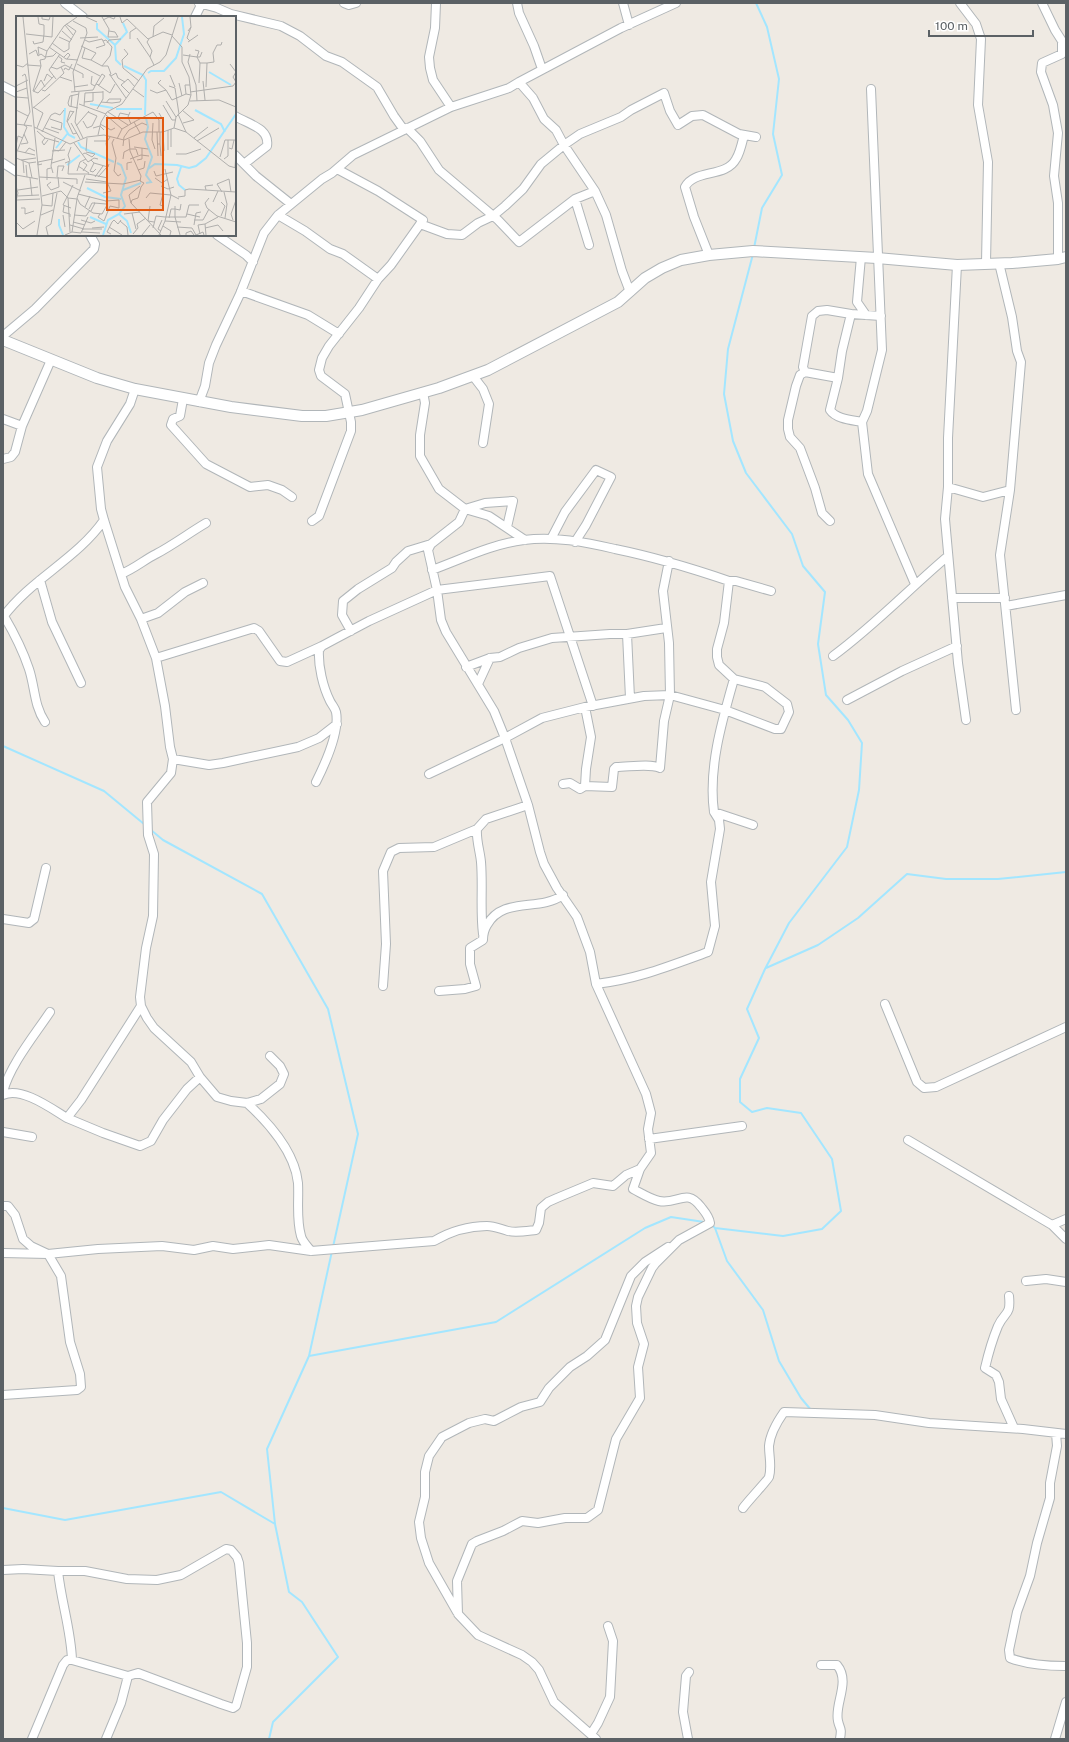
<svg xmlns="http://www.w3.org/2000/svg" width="1069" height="1742" font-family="'Public Sans',sans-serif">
	<rect width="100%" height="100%" fill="#efeae3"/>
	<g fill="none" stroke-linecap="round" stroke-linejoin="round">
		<!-- stream -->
		<path stroke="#a3e6ff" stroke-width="2" d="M754 248 762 208 782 175 773 134 779 79 767 27 756 3
			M3 746 104 791 144 824
			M151 830 163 840 262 894 328 1009 358 1134 333 1247
			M766 968 818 945 858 918 907 874 946 879H998L1066 872
			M712 1225 715 1228 783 1236 822 1229 841 1211 832 1159 801 1113 767 1108 752 1112 740 1102V1079L759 1038 747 1009 765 969 789 923 847 847 859 790 862 743 848 720 826 695 818 644 825 592 803 566 792 534 746 473 733 441 724 394 728 349 753 254
			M715 1228 727 1261 763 1310 779 1361 801 1398 811 1410
			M309 1356 496 1322 645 1228 671 1217 704 1222
			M3 1508 65 1520 221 1492 275 1524
			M269 1739 273 1722 338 1657 302 1602 289 1592 275 1524 267 1449 309 1356 332 1251"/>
		<defs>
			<path id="minor" d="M65 3 83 17
				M199 3 217 8 231 14 281 26 300 36 326 56 342 62 377 87 394 116 404 130
				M344 3 349 5 356 3
				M436 3 435 28 429 57 430 68 433 80 451 107
				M517 3 519 13 534 46 542 69
				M623 3 629 25
				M960 3 976 24 981 39 978 105 988 162 986 263
				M1042 3 1055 30 1062 41V54L1042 63 1041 72 1053 105 1058 133 1054 176 1058 203V259
				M195 17 201 5
				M519 82 621 28 676 3
				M3 86 17 93
				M871 89 882 350 867 411 862 422 868 474 915 584
				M235 116C248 124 270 128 267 146L244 164
				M407 128 420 141 439 170 498 220 519 242 575 199 595 191
				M235 155 256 176 291 204
				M3 163 17 172
				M575 199 589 245
				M278 215 305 231 330 249 343 254 378 279
				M420 224 447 234 462 235 478 223 493 216 505 206 523 189 541 164 564 145 580 134 621 117 631 110 664 93 670 111 678 125 692 116 703 115 739 134 756 137
				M217 235 246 255 253 262
				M709 255 694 217 685 187C694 169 726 178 736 159 740 153 742 143 744 135
				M861 257 857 302 866 315
				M957 265 948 438V487L945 519 958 663 966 720
				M241 291 308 315 339 334
				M851 314 842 351 838 378 830 410C836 419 852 420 862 422
				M3 336 35 309 94 249 95 244 90 235
				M805 372 800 375 796 386 788 420V429L790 437 800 448 815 488 822 513 830 521
				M473 376 483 389 489 404 483 443
				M838 378 805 372 803 367 812 316 818 311 827 310 851 314 881 316
				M135 389 130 404 107 441 97 467 101 509 104 520 125 587 141 619 156 658 165 706 170 747 173 759 171 773 147 802 148 835 154 854 153 916 146 948 140 997 141 1006 147 1018 154 1028 191 1062 200 1077 217 1097 231 1101 247 1103 261 1099 280 1084 284 1074 280 1066 270 1056
				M423 392 425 403 420 435V456L439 489 465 509 459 522 431 544 428 550 437 590 441 620 446 632 494 711 505 738 528 805 540 852 544 864 557 888 577 917 590 952 596 984 646 1094 651 1113 648 1129 651 1153 640 1169 633 1189C641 1193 650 1199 659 1201 678 1205 686 1187 701 1207 705 1212 709 1216 710 1223L679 1240 655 1264 652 1268 638 1297 636 1306 637 1323 644 1344 638 1367 640 1398 616 1439 598 1510 587 1518H565L538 1523 522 1521 503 1531 477 1541 472 1544 457 1581 458 1614 478 1635 522 1655 532 1662 539 1670 554 1702 596 1739
				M183 399 180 416 173 419 171 425 206 464 250 487 268 485 282 490 292 497
				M199 402 205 386 209 363 216 345 240 294 264 233 278 215 322 179 332 173 353 155 451 107 509 88 519 82 533 98 544 119 556 130 564 145 595 191 606 215 622 271 630 292
				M3 419 22 426
				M3 459 11 457 15 452 22 426 51 360
				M948 487 983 497 1010 490 1021 362 1017 351 1012 317 999 263
				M1010 490 1000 555 1016 710
				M312 521 319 516 351 431V422L345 394 321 376 319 370 322 358 329 346 359 308 378 279 391 265 423 220 378 191 337 169
				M507 527 513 501 485 503 465 509 489 516 525 540
				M551 539 565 512 596 470 611 477 586 525 575 542
				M432 570C462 559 492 544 524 540 554 536 585 542 615 549 654 557 691 568 729 581H736L771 591
				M121 574C134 569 144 560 156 554 173 545 189 533 206 523
				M40 580 52 622 81 683
				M952 598H1005
				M1006 606 1066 595
				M4 616C14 633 23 651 29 669 35 687 34 706 45 722
				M3 617C31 579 77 559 104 520
				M141 619 158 613 185 592 203 583
				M351 631 342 615 343 601 358 589 392 568 396 562 408 551 431 544
				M627 634 630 698
				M833 656C874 626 909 589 948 556
				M156 658 254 628 259 631 280 661 287 662 322 646
				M466 667 490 658 500 657 519 648 552 638 610 634H627L666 628
				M734 679C722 721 708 768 714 812L753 825
				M478 684 490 658
				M847 700 902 671 957 646
				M173 759 209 765 223 763 298 747 319 738 337 724
				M429 774 505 738 542 718 585 707 644 696 670 695 725 710 775 729H781L789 712 787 704 765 687 734 679 719 665 717 657V649L724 623 729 581
				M316 782C325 764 340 732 336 712 335 708 332 705 330 701 323 687 318 666 319 650L322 646 335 639 369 621 437 590 550 576 593 706
				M563 784 570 783 580 789 585 786 612 787 614 769 616 767C629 767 650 763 660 768L664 721 670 695 669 643 663 591 669 561
				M585 786 586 769 591 737 585 707
				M3 919 29 923 34 919 46 868
				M483 934C480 910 483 886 481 862 480 851 476 840 477 829L486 819 528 805
				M596 984C638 979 669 966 708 952L715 926 711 882 720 829 719 820 714 812
				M383 986 386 944 383 871 391 852 399 848 434 847 477 829
				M439 991 465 989 476 986 470 964V948L483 940C483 933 484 930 487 925 503 896 539 912 563 895
				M885 1004 917 1082 924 1088 936 1087 1066 1027
				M3 1092C10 1065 34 1036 50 1012
				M3 1095C21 1086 52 1109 67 1118L81 1100 141 1006
				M247 1103C269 1123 295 1153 298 1183 299 1200 296 1219 301 1236 302 1241 308 1247 311 1251
				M67 1118 103 1133 140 1146 151 1141 163 1120 187 1089 200 1077
				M3 1132 32 1137
				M649 1139 742 1126
				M908 1140 1052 1225 1066 1219
				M3 1206H8L15 1215 23 1239 31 1246 48 1254 61 1276 70 1342 80 1374 81 1387 77 1390 3 1395
				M1052 1225 1066 1239
				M3 1253 48 1254 98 1249 162 1246 194 1250 213 1246 233 1249 269 1245 311 1251 434 1241C451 1231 467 1226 487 1226 495 1226 500 1229 508 1231 516 1233 527 1231 536 1230L539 1223 541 1208 548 1202 557 1198 593 1183 613 1186 626 1175 640 1169
				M1026 1281 1046 1279 1066 1282
				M1009 1296C1011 1316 1005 1311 998 1326 993 1338 988 1355 985 1368L996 1375 999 1382 1001 1399 1014 1428
				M1056 1433 1057 1446 1050 1483V1498L1037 1543 1030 1576 1017 1612 1009 1650 1010 1658C1028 1665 1046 1666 1065 1666
				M743 1508C747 1502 768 1480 769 1477 772 1466 769 1457 769 1446 770 1434 777 1422 784 1412L875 1415 929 1423 1023 1429 1066 1434
				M3 1570 23 1569 58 1571H85L127 1579 157 1580 181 1575 226 1549 231 1550 237 1557 239 1563 247 1643V1667L236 1706 233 1708 221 1704 138 1673 128 1676 72 1660H67L63 1665 32 1739
				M58 1571C61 1601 71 1630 72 1660
				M457 1612 429 1563 421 1538 419 1522 425 1497V1472L429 1456 442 1437 469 1423 485 1419 494 1421 521 1407 540 1402 549 1388 570 1367 587 1356 605 1340 631 1276 645 1262 668 1247
				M821 1665H837C851 1682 834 1704 838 1721 840 1730 842 1727 840 1739
				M591 1734 598 1723 610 1697 613 1641 608 1626
				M106 1739 121 1703 128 1676
				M688 1739 683 1712 686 1676 689 1672
				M1055 1739 1066 1702"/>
			<path id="tertiary" d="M3 340 97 378 135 389 231 407 302 416H326L362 410 439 388 488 370 618 302 645 278 662 268 681 260 709 255 753 251 877 258 957 265 1012 263 1058 259 1066 257"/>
		</defs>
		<!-- minor casing -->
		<use href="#minor" stroke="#b1b6b9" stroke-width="10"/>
		<!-- tertiary casing -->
		<use href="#tertiary" stroke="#b1b6b9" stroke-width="12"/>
		<!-- minor -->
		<use href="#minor" stroke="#fff" stroke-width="8"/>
		<!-- tertiary -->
		<use href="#tertiary" stroke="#fff" stroke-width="10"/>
	</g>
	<!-- overview -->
	<g transform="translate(16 16)">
		<rect width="220" height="220" fill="#efeae3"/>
		<path fill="none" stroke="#a3e6ff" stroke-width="2" d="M81 7V13L99 29 100 44 105 49M99 29 111 16 107 7M108 50 127 59 130 64 129 99M193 56 215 69M132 57 135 55H148L160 42 168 18 166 1M74 88 97 92M49 92 48 111 53 119 59 122M100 93H126M179 94 205 108 209 116M62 126 65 131 98 146M40 132 52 117M51 149 64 139M165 151 161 163 163 169 169 174M132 153 139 148 161 149 173 152 180 150 190 142 220 98M130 167 135 166 130 159 136 141 129 123 132 111 130 102M71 172 89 181 105 183M107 174 125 167M103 198 111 205 115 217M74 201 90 208M43 203V209L47 219M87 219 92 204 103 198 109 190 105 179 110 162 105 149 101 147"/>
		<path fill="none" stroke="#b0afad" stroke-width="1" d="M7 1 26 189 21 219M22 1 23 8 28 9V18M26 1V3L33 4 34 1M70 1 81 6M86 1 93 13 92 21H102L99 16 93 15M104 1 106 7 111 3 132 23 147 16 156 19M87 4 93 1 98 3 99 1M57 5 70 12 71 17 57 56 59 76M50 8 60 15 53 27V33M49 9 57 19M46 15 56 24M172 15 175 11 174 1M10 18 36 21 37 1M43 21 54 26M137 21 138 10 148 2M64 22 82 21M121 22 134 41M114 23V16L120 12M133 23 131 26 136 35 134 41 138 49M69 24 73 26 86 23 89 29 80 32M17 25 18 28 27 26 28 18M174 25 171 22 175 11M172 26 182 19M36 27 48 36 53 33M91 27 93 24 105 23M65 30 80 37 75 44 86 50 94 40 96 31 90 24 87 25M33 31 50 43 62 44M69 32 66 42 75 44M108 33 112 38 106 44 107 52 123 65M179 34 183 35 181 41H184L186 36M13 38 20 34 22 40M174 38 172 46 180 69 181 85M23 39 22 31 31 35M167 39 181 41 184 47 183 67M22 40 25 38 29 41 37 40 41 36M42 40 46 43 45 46 49 47M48 41 52 37 54 39 51 43M184 47H191L190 71M191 47 198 46 197 37 201 29H205L206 26M61 48 84 60M214 48 220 56 217 61 220 66M0 49 7 51 12 47M11 49 25 50 24 44 29 43 31 35 48 10 61 1M86 50H92L95 58 93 59M35 51 41 53 49 49 67 58V62M48 54 49 52 53 54 56 48M94 59 110 82M154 59 159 71M76 60 75 68 79 70M95 60 100 57 102 62 109 66M44 61 56 65M40 63 33 54 44 38M28 65 31 58 36 62M187 65 189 84M163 67 166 80M82 69 94 77 99 68M0 70 12 64M153 70 159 72 163 98M58 71 72 69M117 73 128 81M26 74 29 75 48 57 45 51M134 74 141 77 150 74 142 67 145 64M150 74 156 84 170 78 175 79M17 75 25 50M17 75 22 77 38 60M18 75 25 64 29 71M0 76 11 72 10 61 9 58 6 60M55 76 77 74 80 68 83 69 89 60 86 58 80 68M63 76 59 106 67 122M174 76 217 70 220 66M113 77 105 69 112 63 119 71M170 78 169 69H174M0 81 12 82M150 85 160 101M174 85 203 84 220 91M68 86 77 85V76M85 86 96 87 104 86 105 83M90 87 93 83H105M63 88 90 98M147 89 156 104H160M68 90 69 77 87 76M17 91 27 97 21 112M55 91 56 79M17 92 34 78M62 92 53 90 52 87 54 80 63 78M81 93 87 83V75M0 94 12 100M166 94 178 104 167 107M58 96 54 95 51 105 57 118 61 117M92 96 112 109M114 96 112 101 115 108M143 97 147 104V116M162 98 170 116M90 99 106 113M102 102 104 97 113 99M34 103 46 107 45 114 35 111M67 105 71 112 76 110 81 100 72 96M51 106 58 95M118 106 137 96 143 104V116M55 107 64 123M137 107 136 124 139 133M0 108 16 110M84 108 95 114 99 112M60 110 73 95M18 111 54 128 71 121 88 119 108 124 127 116H147L158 112 160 101 172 89 175 79 173 61 166 46V31L156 20 162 1M29 112 43 117M77 112 84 110 88 114M158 112 170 116 213 150 220 152M155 113V131M152 114V134M21 115 29 122 43 126M26 116 35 99 39 97 44 99 48 94M141 116 142 140M147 116 148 135M82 119 85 106 91 96 106 88 131 53 144 46 150 39 156 20M29 122 26 126 28 129 32 124M178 122 192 111M98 123 96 127 100 142 98 155 102 160 105 158M101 123 106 113 118 106 124 117M113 123 114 135 125 160 124 165 128 167 125 171 122 182 116 184 115 187 145 219M78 125H92M181 125 203 112M58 127 72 146 78 142 82 143M5 128 12 127 8 118M141 128H144V116M144 128 145 140M0 130 2 120 7 122M107 130 108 121 113 114 126 107 131 109M118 131 132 133M213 132 216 133 218 124M38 134 43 135 50 126M91 134 90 127 94 121M2 135 19 139M36 135 49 134M70 135 71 122M9 137 13 132 19 135M0 138 11 111 8 109 14 96 11 72M67 138 69 137 76 141 79 138 70 136M160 138H170L185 133M204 141 209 124H220M0 142 13 147 20 146M107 143 108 136 114 133H120L122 139M114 143 125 139 133 140M208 143 212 140V124M5 144 20 142M75 144 78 147 74 155 77 156 80 153M121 144 126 143V132M7 145 8 157M13 147 16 162M36 147 49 143M49 147 54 145 52 139 55 131M78 147 92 151 93 148M26 148 22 149V146L37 143M10 149 11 161M62 150 73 157M219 152 220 136M111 154V147L116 146M122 154 128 152 129 145M61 155 64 146 70 143M67 155 71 149 67 146M138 155 140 160 157 156M37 157 35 150 39 122M52 158H73M52 158 53 146M72 158 92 162M0 159 22 163M69 159 61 182 64 188 77 197 86 198 91 189 90 185M23 161 61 163V168M41 161 42 150H48L46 155M79 161 87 150M82 161 91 151M14 162 16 180M139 162 146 167 152 163M70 163 91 166 95 175 87 177M31 164V153L35 152M35 166 31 169 35 174 43 171 42 161M47 166 65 175M69 166 107 168 125 164M0 170 2 177 0 185M145 170 152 173 158 171M2 174 22 171M190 174 189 170 197 169M206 176 201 168 213 163 215 176M208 176 211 188 209 202M62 178 90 185 103 184V192L94 190 88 205 82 201 84 198M147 178 144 189 147 190M2 180 23 179M26 180 45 175 52 182 61 183 56 216 49 219M162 181 169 180V174L173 173 220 176M52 182 54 216M130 182 134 177 155 179 163 183M193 182 189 187 191 192 201 200 220 206M1 184 24 183M197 186 202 175M78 187 90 188M115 187 113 179 124 170M26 189 36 190 37 177M48 190 47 196 54 198V201M134 190 132 205 138 206M69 191 74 180M5 192H9V198L18 195M55 192 47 189 57 169M73 193 76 187H79L75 195M116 197 120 213M108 198 124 196M171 198 184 201M25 199 37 194M47 199 49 211M58 199 70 200 74 194M205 200 209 190 205 186M149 201H170L173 189H183M159 201V193L164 194 165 188M159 201 164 219M153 202 155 193H159V190M65 204 75 207 79 205M178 204H187L193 193M217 204 215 198 220 184M104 205 111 211 112 219M149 205 165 206M0 206 7 213 19 205M57 206 69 209M54 209 68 213M178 209 180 197 185 196M147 210 155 215 154 219M93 211 106 219M161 211 176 212 180 219 187 216 188 219M76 212 88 211M137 212 140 200 149 201M189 212 202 209 207 215M67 213H86M145 215 142 213 146 204M56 216 65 217 72 201M66 216 84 217M95 218 91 216 96 206 98 204 102 208 105 204M117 218 122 212 121 208 130 202M184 218 182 209 189 208M32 219 30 211 35 208 41 177M126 219 134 209M143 219 149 205 155 179 149 153M170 219V217L175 215 178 219M190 219 189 208 202 201"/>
		<path fill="#e15910" fill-opacity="0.15" stroke="#e15910" stroke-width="2" d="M91 102H147V194H91Z"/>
		<rect width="220" height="220" fill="none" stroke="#5b6165" stroke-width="2"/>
	</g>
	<!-- border -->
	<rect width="1069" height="1742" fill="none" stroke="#5b6165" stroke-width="8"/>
	<!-- scale -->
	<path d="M929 30v6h104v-6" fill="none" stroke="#5b6165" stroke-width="2"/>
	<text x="935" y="30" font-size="12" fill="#5b6165" stroke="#ffffff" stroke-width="3" paint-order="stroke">100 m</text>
</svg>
